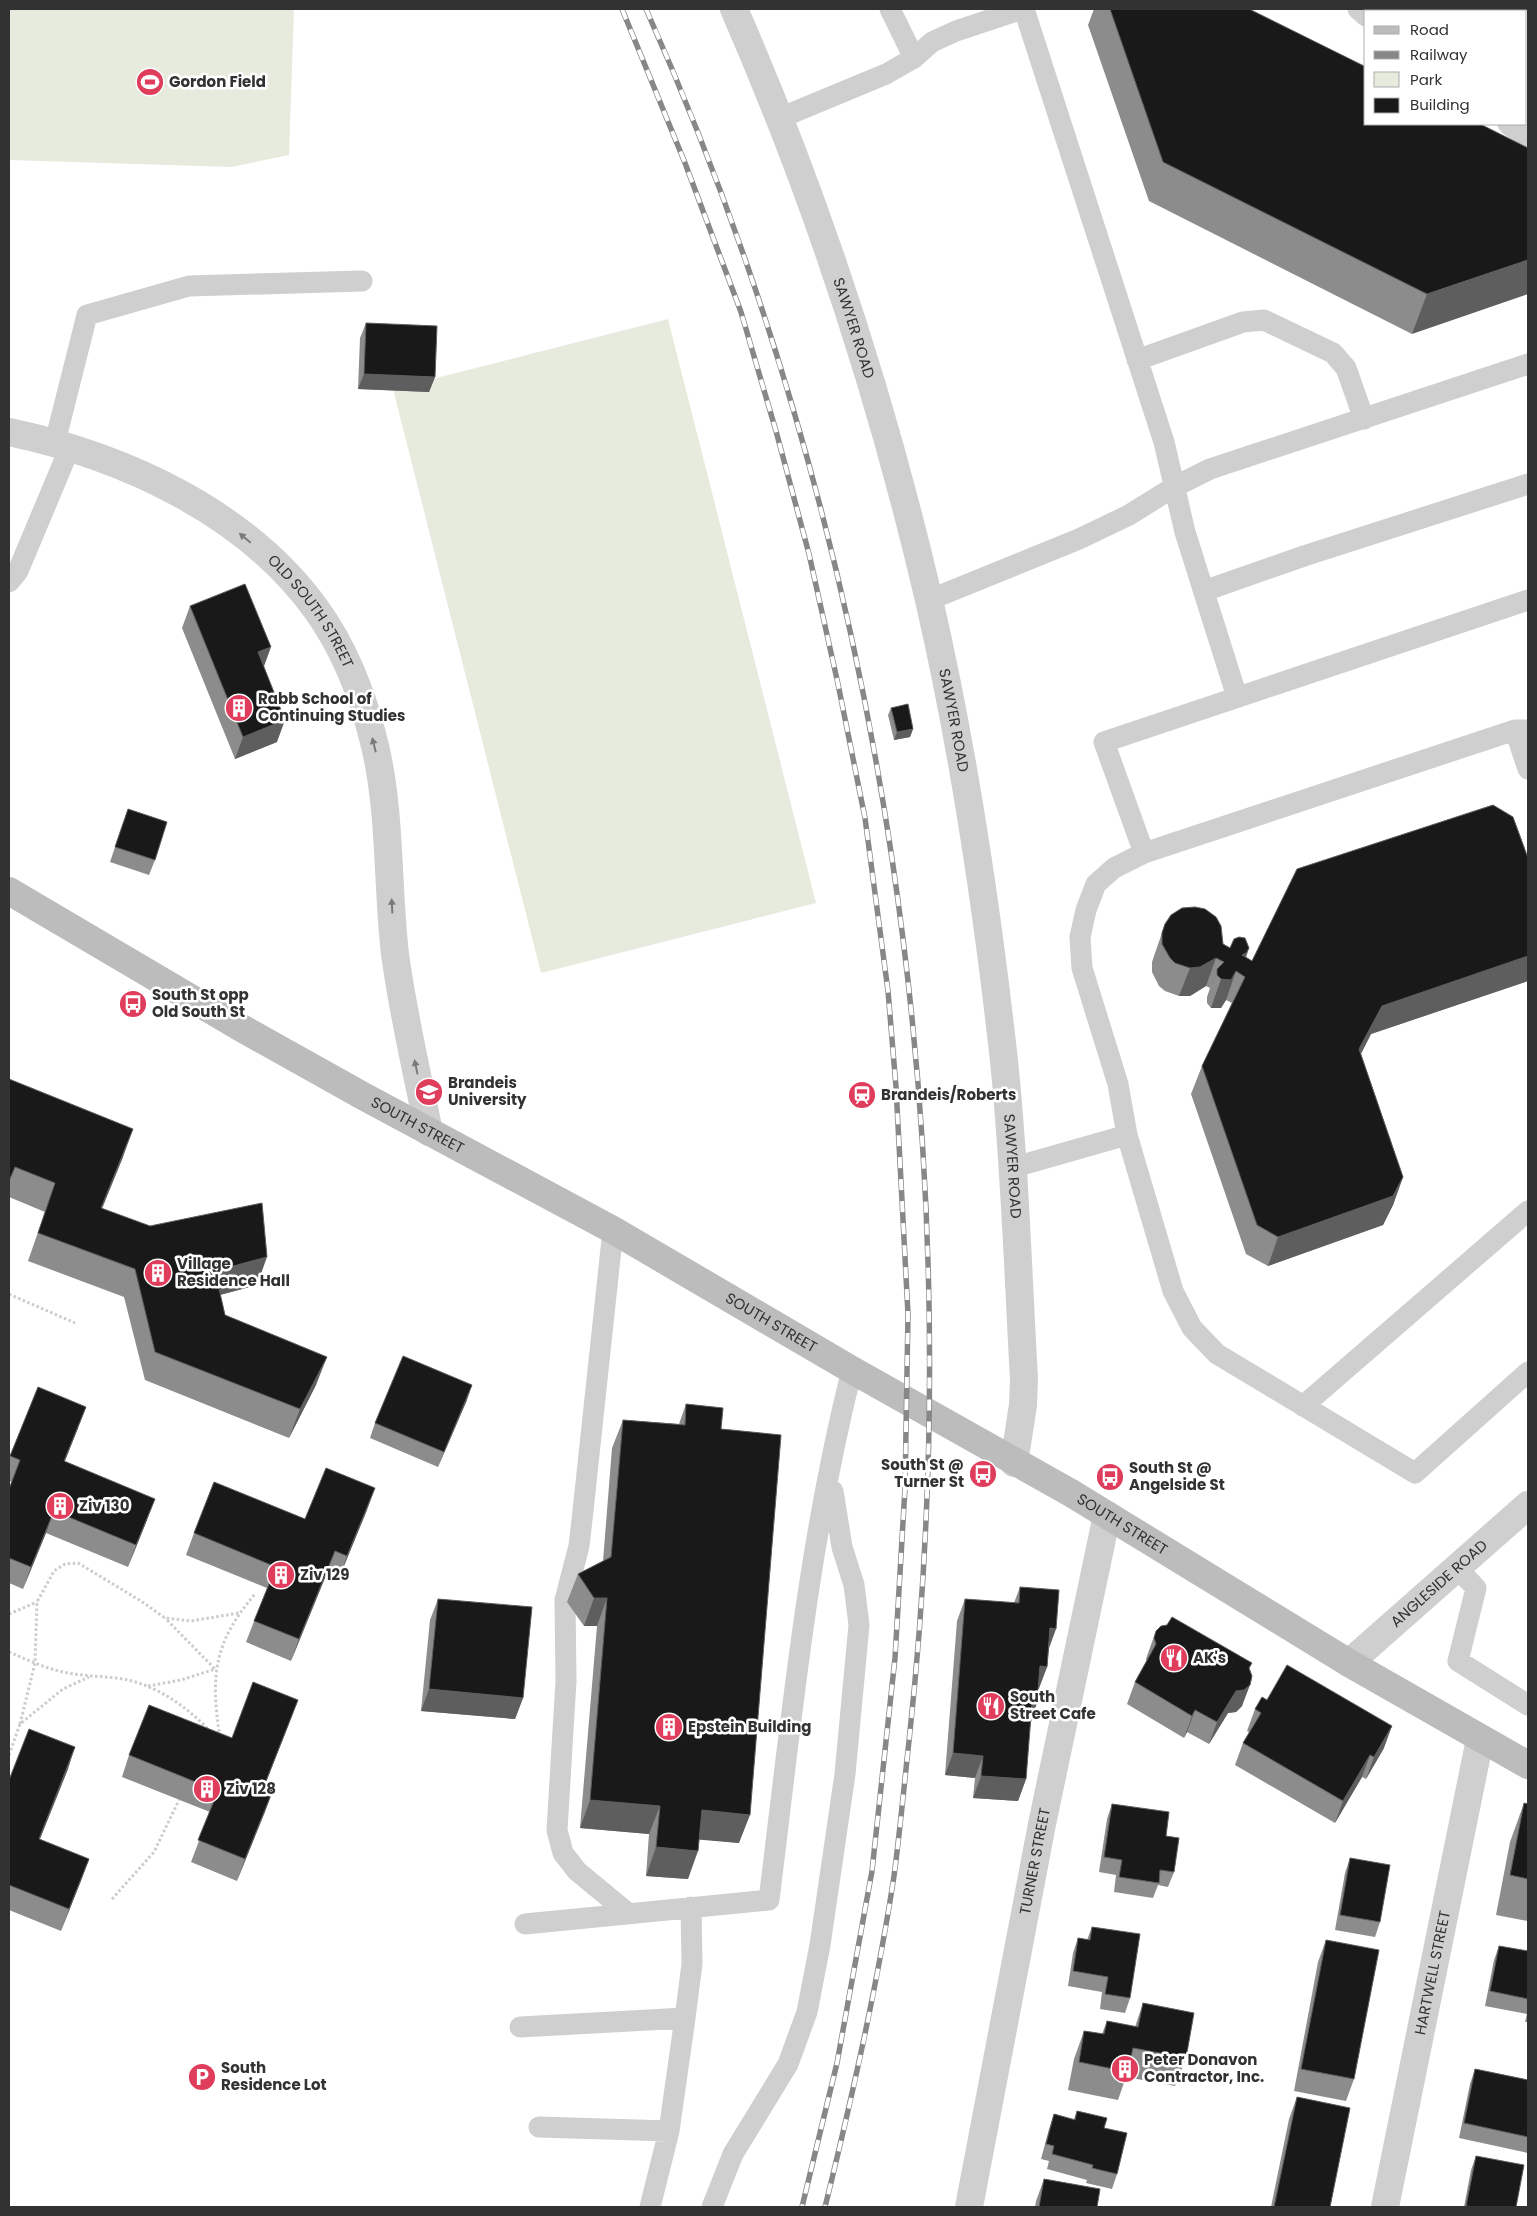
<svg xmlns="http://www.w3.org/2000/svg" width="1537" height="2216" font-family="Poppins,sans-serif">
	<rect width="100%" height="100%" fill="#fff"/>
	<!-- green -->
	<path fill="#e7ebde" d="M9 9H294L289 155 232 167 9 160Z
		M668 319 816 903 541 973 393 389Z"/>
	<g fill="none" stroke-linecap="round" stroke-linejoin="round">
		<!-- path -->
		<path stroke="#ccc" stroke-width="3" stroke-dasharray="2.5 2.5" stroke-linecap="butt" d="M9 1294 75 1323
			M9 1614 37 1602
			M9 1652C26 1659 44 1668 63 1672 81 1676 98 1676 116 1678 152 1682 185 1705 209 1730
			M148 1686 181 1680 215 1669 165 1618
			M20 1724 35 1663 37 1602 54 1571 65 1564 78 1563 141 1601 165 1618 191 1621 239 1613
			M220 1737C210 1676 214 1642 255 1594
			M9 1755 20 1724 63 1689 89 1677
			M112 1899 154 1852 179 1800"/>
		<!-- service -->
		<path stroke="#cfcfcf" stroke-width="21" d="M890 9 914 58
			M1024 9 1164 442 1185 532 1237 697
			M1358 9 1366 16
			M780 118 886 74 914 58 932 42 956 31 1022 9
			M1508 124 1528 139
			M1137 360 1243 322 1264 320 1333 353 1346 368 1364 419
			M55 442 87 315 189 286 362 281
			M9 582 18 571 70 447
			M1204 591 1304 556 1528 484
			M929 600 1079 539 1129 515 1174 487 1210 469 1528 364
			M1515 730 1528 769
			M1144 853 1104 742 1528 600
			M1127 1135 1173 1291 1192 1328 1217 1354 1415 1473 1528 1372
			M1011 1168 1127 1135 1118 1084 1082 968 1080 937 1086 910 1096 884 1114 868 1144 853 1515 730H1528
			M613 1230 582 1520 579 1546 565 1600 566 1681 557 1830 563 1853 577 1871 629 1914
			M1303 1406 1528 1211
			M1457 1568 1476 1588 1458 1661 1528 1705
			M525 1924 769 1900C791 1723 808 1543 852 1370
			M520 2027 685 2018
			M539 2127 669 2131
			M650 2207 669 2131 685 2018 692 1964 691 1907
			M712 2207 733 2154 788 2064 807 2012 820 1945 845 1774 859 1625 854 1585 842 1547 833 1491"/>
		<!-- minor -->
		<g stroke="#cfcfcf" stroke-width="28">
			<path id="s1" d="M734 9C817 199 882 398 929 600 964 752 987 907 1004 1061 1015 1167 1018 1274 1024 1379L1023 1405 1014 1463"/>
			<path id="s2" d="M9 432C123 456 246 512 316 609 345 649 364 699 375 746 391 814 387 885 395 954 403 1014 417 1073 429 1132"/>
			<path id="s3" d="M1349 1663 1528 1505"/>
			<path id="s4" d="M969 2207 1042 1824 1107 1515"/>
			<path id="s5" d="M1385 2207 1480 1739"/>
		</g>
		<!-- secondary -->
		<path stroke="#bcbcbc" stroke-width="28" id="s6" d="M9 891 238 1026 363 1096 613 1230 852 1370 1071 1493 1349 1663 1528 1765"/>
		<defs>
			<path id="rail" d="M622 9 685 163 741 312 776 431 809 554 838 684 865 818 888 991 896 1087 908 1314 905 1488 895 1658 872 1871 837 2063 802 2207
				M646 9C887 550 973 1154 909 1741 904 1786 900 1831 894 1876 877 1988 852 2098 825 2207"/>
		</defs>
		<!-- rail casing -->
		<use href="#rail" stroke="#878787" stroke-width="5.5"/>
		<!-- rail -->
		<use href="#rail" stroke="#fff" stroke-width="4" stroke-dasharray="11" stroke-linecap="butt"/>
	</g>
	<!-- wall -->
	<path fill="#8c8c8c" d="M1094 9H1249L1528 148 1412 334 1149 201 1088 25Z
		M366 323 435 377 429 392 358 389 360 338Z
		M190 606 264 667 277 742 235 759 182 628Z
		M891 708 913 729 910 737 894 740 888 715Z
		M128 809 155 860 149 875 110 862Z
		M1528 858V981L1371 1034 1361 1054 1403 1177 1393 1205 1383 1225 1268 1266 1246 1254 1191 1094 1202 1066 1232 1003 1226 1000 1221 1008H1211L1207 1003V997L1210 988 1206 986 1190 996H1179L1165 991 1159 986 1152 972V962L1165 924 1223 944 1230 948H1249L1246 957 1252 961Z
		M9 1079 123 1157 102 1209 257 1285 220 1295 225 1315 316 1385 289 1438 145 1380 124 1297 28 1261 45 1212 9 1197Z
		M38 1387 78 1428 65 1461 147 1520 128 1567 46 1533 23 1589 9 1583V1489L12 1482 9 1481V1459Z
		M467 1400 438 1467 370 1438 375 1423Z
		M686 1404 721 1429 739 1843 699 1839 688 1879 646 1876 649 1834 580 1828 597 1626H584L567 1602 578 1574 603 1561 612 1448 623 1420 679 1424Z
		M367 1510 339 1578 327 1573 291 1661 246 1642 267 1588 186 1555 194 1533 305 1519Z
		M1020 1587 1049 1648 1047 1667 1039 1688 1030 1723 1026 1779 1018 1801 973 1798 975 1778 945 1775 957 1621 965 1599 1014 1603Z
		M438 1599 523 1698 515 1719 421 1711 430 1620Z
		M1156 1631 1249 1670 1242 1706 1236 1712 1228 1713 1209 1744 1187 1732 1184 1738 1127 1704 1135 1682 1147 1661 1146 1659 1148 1653Z
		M298 1700 264 1786 273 1790 237 1881 191 1862 210 1812 122 1777 129 1755 232 1738Z
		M1267 1700 1384 1748 1366 1779 1362 1777 1335 1823 1235 1765 1243 1743 1249 1732 1247 1731 1255 1709Z
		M68 1769 40 1839 89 1859 61 1931 9 1910V1780Z
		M1524 1803 1528 1804V1921L1496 1915 1510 1842Z
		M1112 1804 1166 1836 1174 1872 1168 1887 1158 1885 1153 1898 1114 1892 1116 1875 1099 1872 1107 1819Z
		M1350 1858 1380 1922 1375 1937 1335 1930 1345 1873Z
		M1092 1927 1130 1998 1125 2013 1100 2009 1102 1992 1068 1986 1073 1953 1078 1938 1087 1940Z
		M1326 1940 1354 2079 1346 2101 1294 2091 1318 1962Z
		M1499 1946 1528 1951V2022H1525L1527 2014 1485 2006 1494 1960Z
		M1143 2003 1186 2058 1175 2086 1126 2077 1118 2100 1068 2090 1074 2059 1084 2031 1102 2034 1107 2021 1135 2027Z
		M1475 2069 1528 2080V2153L1459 2138 1470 2084Z
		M1297 2097 1330 2207H1271L1289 2119Z
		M1077 2111 1104 2128 1117 2174 1112 2189 1086 2183 1087 2180 1047 2169 1049 2161 1041 2159 1049 2129 1054 2114 1074 2119Z
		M1476 2156 1516 2207H1464L1471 2170Z
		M1044 2179 1097 2207H1035L1036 2201Z"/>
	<!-- shaded-wall -->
	<path fill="#5e5e5e" d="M1528 260V294L1412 334 1427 294Z
		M364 374 435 377 429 392 358 389Z
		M271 647 263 669 258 652Z
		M285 720 277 742 235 759 243 737Z
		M913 729 910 737 894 740 897 732Z
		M1249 948 1240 974 1236 971 1226 1000 1221 1008H1211L1221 979Z
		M1528 956V981L1371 1034 1349 1077 1359 1049 1382 1006Z
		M1216 958 1206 986 1190 996H1179L1190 968Z
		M133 1129 123 1157 90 1237 101 1208Z
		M1403 1177 1393 1205 1383 1225 1268 1266 1278 1237Z
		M267 1257 257 1285 205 1299 215 1271Z
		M327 1357 316 1385 289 1438 300 1409Z
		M472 1385 467 1400 438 1467 444 1452Z
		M86 1407 78 1428 56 1483 64 1461Z
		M375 1488 367 1510 339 1578 347 1556Z
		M155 1499 147 1520 128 1567 136 1545Z
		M54 1511 46 1533 23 1589 31 1567Z
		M335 1551 327 1573 291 1661 299 1639Z
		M594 1598H607L597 1626H584Z
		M1050 1628 1056 1629 1048 1651Z
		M1040 1666 1047 1667 1039 1688H1033Z
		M1250 1685 1242 1706 1236 1712 1228 1713 1209 1744 1217 1722 1236 1691Z
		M429 1689 523 1698 515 1719 421 1711Z
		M298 1700 290 1721 256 1808 264 1786Z
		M1032 1703H1037L1030 1725Z
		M1195 1710 1187 1732 1184 1738 1192 1716Z
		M1392 1726 1384 1748 1366 1779 1374 1757Z
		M75 1747 68 1769 31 1861 39 1839Z
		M953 1753 983 1756 975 1778 945 1775Z
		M1370 1755 1362 1777 1335 1823 1343 1801Z
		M981 1776 1026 1779 1018 1801 973 1798Z
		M273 1790 265 1812 237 1881 245 1859Z
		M590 1800 660 1806 649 1834 580 1828Z
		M702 1810 750 1815 739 1843 692 1839Z
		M656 1847 698 1851 688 1879 646 1876Z
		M89 1859 81 1881 61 1931 69 1909Z"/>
	<!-- building -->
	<path fill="#191919" stroke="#5e5e5e" d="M1110 9H1249L1366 67V124H1480L1528 148V260L1427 294 1163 162Z
		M366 323 437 326 435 377 364 374Z
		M245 584 271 647 258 652 285 720 243 737 190 606Z
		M908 704 913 729 897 732 891 708Z
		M1493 805 1513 817 1528 858V956L1382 1006 1359 1049 1403 1177 1393 1196 1278 1237 1257 1225 1202 1066 1245 977 1236 971 1231 980 1221 979 1217 975V969L1224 962 1216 958 1200 967 1190 968 1175 963 1170 958 1162 944V933L1165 924 1171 915 1182 908 1195 907 1205 909 1216 917 1221 926 1223 944 1230 948 1234 939 1239 937 1245 938 1249 948 1246 953 1242 955 1252 961 1297 869Z
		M128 809 167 822 155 860 115 847Z
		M9 1079 133 1129 101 1208 150 1226 262 1203 267 1257 215 1271 225 1315 327 1357 300 1409 155 1352 135 1269 38 1233 55 1183 15 1167 9 1181Z
		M403 1356 472 1385 444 1452 375 1423Z
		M38 1387 86 1407 64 1461 155 1499 136 1545 54 1511 31 1567 9 1558V1489L20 1460 10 1456Z
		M686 1404 723 1408 721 1429 781 1435 750 1815 702 1810 698 1851 656 1847 660 1806 590 1800 607 1598H594L578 1574 611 1557 623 1420 685 1425Z
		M326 1468 375 1488 347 1556 335 1551 299 1639 254 1621 276 1567 194 1533 214 1482 305 1519Z
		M1020 1587 1059 1590 1056 1629 1050 1628 1047 1667 1040 1666 1037 1703H1032L1026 1779 981 1776 983 1756 953 1753 965 1599 1019 1603Z
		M438 1599 532 1607 523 1698 429 1689Z
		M1172 1617 1252 1663 1249 1668 1252 1676 1250 1685 1244 1690 1236 1691 1217 1722 1195 1710 1192 1716 1135 1682 1156 1644 1154 1638 1156 1631 1161 1626 1167 1625Z
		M1287 1665 1392 1726 1374 1757 1370 1755 1343 1801 1243 1743 1261 1713 1255 1709 1262 1697 1267 1700Z
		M253 1682 298 1700 264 1786 273 1790 245 1859 198 1840 218 1791 129 1755 149 1705 232 1738Z
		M29 1729 75 1747 39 1839 89 1859 69 1909 9 1885V1780Z
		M1524 1803 1528 1804V1879L1510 1875Z
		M1112 1804 1169 1812 1166 1836 1179 1838 1174 1872 1160 1870 1159 1883 1119 1877 1122 1860 1104 1857Z
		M1350 1858 1390 1865 1380 1922 1340 1915Z
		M1092 1927 1140 1934 1130 1998 1105 1994 1108 1977 1073 1971 1078 1938 1090 1940Z
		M1326 1940 1379 1950 1354 2079 1301 2069Z
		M1499 1946 1528 1951V1999L1490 1991Z
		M1143 2003 1194 2013 1186 2058 1133 2048 1128 2072 1079 2062 1084 2031 1104 2034 1107 2021 1138 2027Z
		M1475 2069 1528 2080V2137L1464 2123Z
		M1297 2097 1350 2108 1330 2207H1274Z
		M1077 2111 1107 2118 1104 2128 1127 2133 1117 2174 1092 2168 1093 2165 1052 2154 1054 2146 1046 2144 1054 2114 1075 2120Z
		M1476 2156 1524 2165 1516 2207H1474L1466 2206Z
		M1044 2179 1100 2189 1097 2207H1039Z"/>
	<!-- one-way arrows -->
	<defs><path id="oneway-solid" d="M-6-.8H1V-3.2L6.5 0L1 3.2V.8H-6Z" transform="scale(1.25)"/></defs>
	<g fill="#797979">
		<use href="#oneway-solid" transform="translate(245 538) rotate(-140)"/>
		<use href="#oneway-solid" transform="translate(374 745) rotate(-104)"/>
		<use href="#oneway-solid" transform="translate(392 906) rotate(-93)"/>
		<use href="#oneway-solid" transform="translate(416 1067) rotate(-102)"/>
	</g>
	<!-- icons -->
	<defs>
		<symbol id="stadium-disc" viewBox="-11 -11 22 22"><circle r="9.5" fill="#e03d5d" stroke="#fff"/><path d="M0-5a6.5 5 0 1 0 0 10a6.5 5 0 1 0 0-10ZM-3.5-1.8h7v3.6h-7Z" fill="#fff"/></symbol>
		<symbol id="building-disc" viewBox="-11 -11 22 22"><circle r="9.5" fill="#e03d5d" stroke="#fff"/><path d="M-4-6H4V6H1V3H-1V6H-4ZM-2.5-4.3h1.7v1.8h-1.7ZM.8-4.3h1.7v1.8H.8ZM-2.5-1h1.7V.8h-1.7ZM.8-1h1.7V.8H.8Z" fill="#fff"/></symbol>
		<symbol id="bus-disc" viewBox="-11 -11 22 22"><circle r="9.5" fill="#e03d5d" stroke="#fff"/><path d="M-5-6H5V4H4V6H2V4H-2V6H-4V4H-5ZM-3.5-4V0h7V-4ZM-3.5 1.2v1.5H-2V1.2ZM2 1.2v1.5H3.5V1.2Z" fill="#fff"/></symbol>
		<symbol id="university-disc" viewBox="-11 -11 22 22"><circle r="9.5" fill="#e03d5d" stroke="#fff"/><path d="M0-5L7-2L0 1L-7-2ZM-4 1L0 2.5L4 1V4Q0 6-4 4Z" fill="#fff"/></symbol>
		<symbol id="station-disc" viewBox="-11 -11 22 22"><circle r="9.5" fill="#e03d5d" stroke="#fff"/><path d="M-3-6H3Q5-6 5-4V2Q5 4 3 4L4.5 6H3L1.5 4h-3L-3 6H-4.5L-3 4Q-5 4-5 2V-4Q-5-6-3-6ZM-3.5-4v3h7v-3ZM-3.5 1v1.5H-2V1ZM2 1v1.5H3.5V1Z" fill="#fff"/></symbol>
		<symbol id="restaurant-disc" viewBox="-11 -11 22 22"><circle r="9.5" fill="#e03d5d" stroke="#fff"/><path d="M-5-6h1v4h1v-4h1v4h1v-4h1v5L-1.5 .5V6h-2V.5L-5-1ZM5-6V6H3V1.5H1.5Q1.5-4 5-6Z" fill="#fff"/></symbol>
		<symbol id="parking-disc" viewBox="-11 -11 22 22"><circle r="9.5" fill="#e03d5d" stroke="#fff"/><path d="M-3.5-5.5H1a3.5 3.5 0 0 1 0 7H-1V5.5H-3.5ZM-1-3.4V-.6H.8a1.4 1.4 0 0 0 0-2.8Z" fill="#fff"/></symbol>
	</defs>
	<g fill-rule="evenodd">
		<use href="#stadium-disc" x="134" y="66" width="32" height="32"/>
		<use href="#building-disc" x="223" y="692" width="32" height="32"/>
		<use href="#bus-disc" x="117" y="988" width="32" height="32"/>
		<use href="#university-disc" x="413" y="1076" width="32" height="32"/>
		<use href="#station-disc" x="846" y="1079" width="32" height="32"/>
		<use href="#building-disc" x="142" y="1257" width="32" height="32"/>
		<use href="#bus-disc" x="967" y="1458" width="32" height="32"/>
		<use href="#bus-disc" x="1094" y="1461" width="32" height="32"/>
		<use href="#building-disc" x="44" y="1490" width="32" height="32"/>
		<use href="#building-disc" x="265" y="1559" width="32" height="32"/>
		<use href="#restaurant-disc" x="1158" y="1642" width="32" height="32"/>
		<use href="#restaurant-disc" x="975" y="1690" width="32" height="32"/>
		<use href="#building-disc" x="653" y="1711" width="32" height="32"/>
		<use href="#building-disc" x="191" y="1773" width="32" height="32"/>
		<use href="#building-disc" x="1109" y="2053" width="32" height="32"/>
		<use href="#parking-disc" x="186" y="2061" width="32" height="32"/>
	</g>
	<g text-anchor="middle" stroke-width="5" stroke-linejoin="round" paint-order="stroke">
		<!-- poi labels -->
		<g font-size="15" font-weight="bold" fill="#323232" stroke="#fff" text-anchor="start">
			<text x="169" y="87">Gordon Field</text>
			<text x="258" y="704">Rabb School of<tspan x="258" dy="17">Continuing Studies</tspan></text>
			<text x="152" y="1000">South St opp<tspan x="152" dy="17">Old South St</tspan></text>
			<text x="448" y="1088">Brandeis<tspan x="448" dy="17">University</tspan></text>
			<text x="881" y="1100">Brandeis/Roberts</text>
			<text x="177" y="1269">Village<tspan x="177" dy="17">Residence Hall</tspan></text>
			<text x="964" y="1470" text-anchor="end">South St @<tspan x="964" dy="17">Turner St</tspan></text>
			<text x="1129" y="1473">South St @<tspan x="1129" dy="17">Angelside St</tspan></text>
			<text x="79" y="1511">Ziv 130</text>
			<text x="300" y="1580">Ziv 129</text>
			<text x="1193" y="1663">AK's</text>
			<text x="1010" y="1702">South<tspan x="1010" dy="17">Street Cafe</tspan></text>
			<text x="688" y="1732">Epstein Building</text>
			<text x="226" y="1794">Ziv 128</text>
			<text x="1144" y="2065">Peter Donavon<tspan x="1144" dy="17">Contractor, Inc.</tspan></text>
			<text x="221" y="2073">South<tspan x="221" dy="17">Residence Lot</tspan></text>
		</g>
		<!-- street labels -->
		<g font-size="15" fill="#323232" stroke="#fff">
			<text dy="5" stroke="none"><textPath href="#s1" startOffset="341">SAWYER ROAD</textPath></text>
			<text dy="5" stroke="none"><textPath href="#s2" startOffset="361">OLD SOUTH STREET</textPath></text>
			<text dy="5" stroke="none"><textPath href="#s1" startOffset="746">SAWYER ROAD</textPath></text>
			<text dy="5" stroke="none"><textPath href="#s6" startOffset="471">SOUTH STREET</textPath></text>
			<text dy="5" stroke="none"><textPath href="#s1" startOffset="1196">SAWYER ROAD</textPath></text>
			<text dy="5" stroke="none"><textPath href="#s6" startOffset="876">SOUTH STREET</textPath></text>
			<text dy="5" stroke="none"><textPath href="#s6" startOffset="1281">SOUTH STREET</textPath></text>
			<text dy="5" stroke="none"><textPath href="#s3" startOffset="120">ANGLESIDE ROAD</textPath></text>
			<text dy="5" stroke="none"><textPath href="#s4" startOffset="352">TURNER STREET</textPath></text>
			<text dy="5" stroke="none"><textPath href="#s5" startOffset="239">HARTWELL STREET</textPath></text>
		</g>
	</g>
	<!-- border -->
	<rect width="1537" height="2216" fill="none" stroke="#323232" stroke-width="20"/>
	<!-- legend -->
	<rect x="1364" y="10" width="162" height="115" fill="#ffffff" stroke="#adadad"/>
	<rect x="1374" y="26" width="25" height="8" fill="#bcbcbc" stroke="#adadad"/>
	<text x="1410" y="35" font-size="15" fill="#323232">Road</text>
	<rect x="1374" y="51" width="25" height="8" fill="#878787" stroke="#adadad"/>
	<text x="1410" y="60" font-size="15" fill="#323232">Railway</text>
	<rect x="1374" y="72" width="25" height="15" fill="#e7ebde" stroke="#adadad"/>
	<text x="1410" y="85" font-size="15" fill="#323232">Park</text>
	<rect x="1374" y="98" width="25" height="15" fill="#191919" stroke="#adadad"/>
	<text x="1410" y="110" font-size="15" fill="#323232">Building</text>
</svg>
